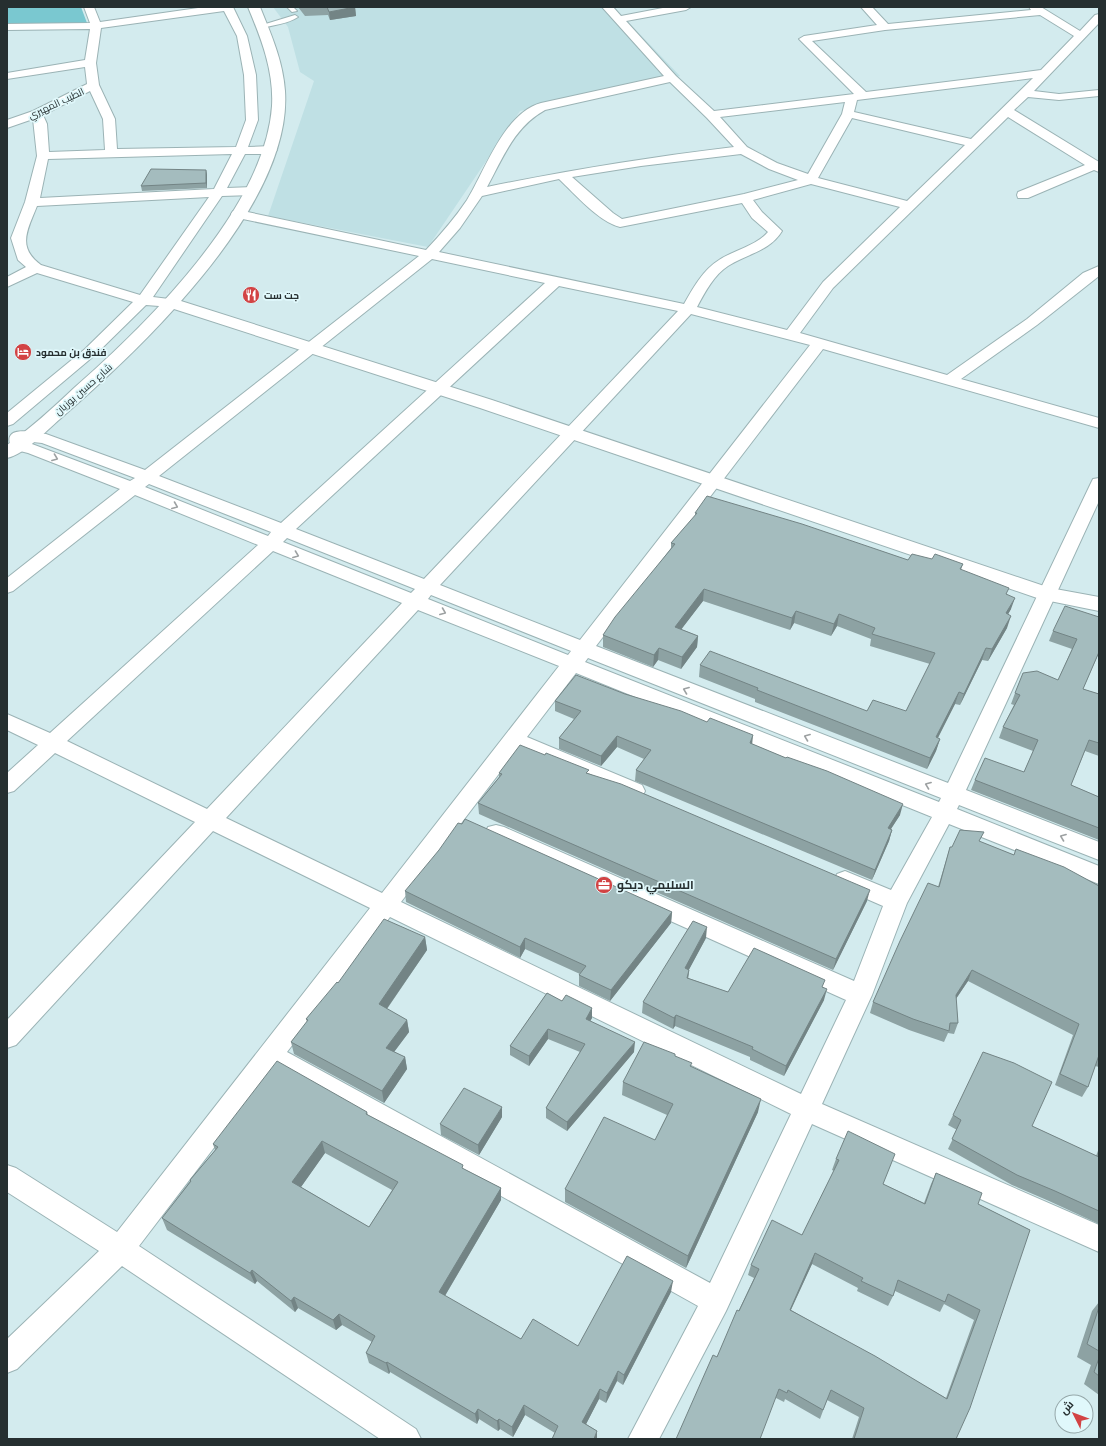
<svg xmlns="http://www.w3.org/2000/svg" width="1106" height="1446" font-family="Raleway,Cairo,sans-serif">
	<rect width="100%" height="100%" fill="#d3ebee"/>
	<!-- built -->
	<path fill="#bfe0e4" d="M273 7H614L680 76 520 111 428 247 268 216 314 81 300 72 288 27Z"/>
	<!-- green -->
	<path fill="#7ac8d0" d="M7 7H81L87 23 7 24Z"/>
	<g fill="none" stroke-linecap="round" stroke-linejoin="round">
		<defs>
			<path id="lane" d="M287 7H293L297 11 292 12Z
				M295 15 298 17C288 24 273 25 262 28L259 26Z"/>
			<path id="street" d="M84 7H94L100 22 205 7H233L247 36 256 75 258 120 248 147 271 146 277 150 271 154H245L227 188 253 187 259 191 253 195 222 196 153 297 177 300 179 303 177 306 172 307 146 305 95 355 13 424 7 426V413L85 349 133 302 37 273 7 287V277L26 267 18 260 11 238 25 202 37 156 33 119 7 128V120L33 111 87 84 85 67 7 79V73L85 60 90 29 7 30V24L90 23ZM224 11 237 36 244 75 246 120 236 147 117 149 115 119 99 85 96 63 101 28ZM90 91 103 119 105 150 49 152 47 124 43 115ZM232 154 214 189 40 198 48 159ZM209 197 140 295 41 265C16 247 28 229 37 206Z
				M602 7H613L621 16 668 7H691L686 10 626 21 676 76 714 111 854 94 799 39 804 36 877 25 861 7H872L888 24 1031 10 1029 7H1041L1080 31 1095 15 1099 14V23L1034 91 1059 94 1099 90V96L1059 100 1028 97 1014 110 1099 162V172L1094 170 1028 198H1018L1017 195 1018 192 1085 165 1008 117 833 288 800 333 947 375 1027 319 1083 273 1099 266V276L1037 325 961 379 1099 418V428L823 349 596 646 948 783 1091 483 1093 479 1099 478V501L966 790 1099 842V860L959 805 957 809 1099 866V884L949 824 907 903 872 995 822 1104 1099 1225V1252L812 1124 726 1311 659 1439H628L698 1306 274 1069 139 1246 416 1429 421 1439H380L122 1266 17 1369 7 1373V1339L99 1251 7 1192V1165L16 1168 117 1232 370 908 213 831 16 1045 7 1048V1020L195 822 55 753 14 791 7 793V773L38 745 7 730V714L50 733 258 545 135 495 13 591 7 593V578L120 489 28 453 12 449C0 424 32 432 46 434L145 470 419 256 238 218 233 217 231 214 233 211 238 210 426 250C441 234 455 218 467 200 485 171 504 113 541 103L664 76ZM1040 15 1074 36 1041 70 866 92 812 41 885 30ZM1033 78 971 139 854 112 857 100ZM670 82 707 118 734 147C651 157 569 170 487 187 503 158 514 127 545 110ZM845 102 842 114 808 174 777 163 747 147 720 117ZM852 118 965 145 907 201 818 178ZM741 154 769 169 798 180 744 194 622 219 613 213 572 177 641 166ZM559 179C575 194 599 222 620 227L742 203 752 218 768 232C756 246 734 250 719 260 703 270 693 288 684 304L439 252 460 228 482 196ZM811 184 900 207 823 282 787 330 697 307C705 292 714 275 728 266 747 254 770 251 782 231L762 212 753 200ZM432 259 545 283 281 523 159 476ZM559 286 678 311 424 579 296 529ZM691 314 810 345 580 640 440 585ZM24 441 42 443 135 478 130 481ZM149 484 271 532 268 536 145 487ZM287 538 415 589 411 593 283 542ZM273 551 402 603 207 809 67 741ZM431 595 571 651 568 655 428 599ZM418 610 559 666 382 893 226 818ZM588 658 941 798 939 802 585 662ZM576 673 932 817 891 890 845 871 837 874 834 880 837 886 883 906 854 981 504 827 496 825 488 827 485 833 488 839 846 1000 801 1094 401 902 517 750 628 797 635 799 642 797 645 791 642 785 527 737ZM390 917 791 1114 710 1283 287 1052Z"/>
			<path id="secondary" d="M248 7H260C271 34 283 61 285 91 290 165 228 248 181 301L492 400 1050 588 1099 597V611L1040 599 480 408 174 309C139 348 100 384 60 419 46 431 25 454 7 458V445C31 428 53 408 74 388 147 324 265 208 272 106 274 71 261 38 248 7Z"/>
		</defs>
		<!-- lane casing -->
		<use href="#lane" stroke="#9bb3b5" stroke-width="2"/>
		<!-- street casing -->
		<use href="#street" stroke="#9bb3b5" stroke-width="2"/>
		<!-- secondary casing -->
		<use href="#secondary" stroke="#9bb3b5" stroke-width="2"/>
		<!-- lane -->
		<use href="#lane" fill="#fff" fill-rule="evenodd"/>
		<!-- street -->
		<use href="#street" fill="#fff" fill-rule="evenodd"/>
		<!-- secondary -->
		<use href="#secondary" fill="#fff" fill-rule="evenodd"/>
	</g>
	<!-- wall -->
	<path fill="#8da2a3" fill-rule="evenodd" d="M298 7H355L356 16 330 20 328 15 305 16Z
		M206 170 207 175V188L142 191 141 186Z
		M695 513 908 560 932 559 963 564 961 570 1007 594 1011 609 1008 614 1007 628 988 661 982 660 960 705 955 704 938 738 940 739 936 751 927 769 755 702V699L699 677 700 665 867 711H906L930 664 870 646 871 639 837 626 831 636 794 623 790 630 703 601 681 629 698 636 697 647 681 669 658 660 653 667 603 647V635L671 550V543L695 516Z
		M1099 617V655H1098L1083 689 1099 694V756L1085 751 1071 785 1099 797V840L971 790 975 780 1024 772 1033 751 999 738 1003 727 1014 705 1011 704 1015 693 1058 680 1072 649 1049 641 1053 631Z
		M555 701 752 744 900 815 891 829 892 830 889 841 872 880 635 781 636 770 644 759 617 747 601 766 559 749V738L574 719 555 711Z
		M545 755 588 773 867 901 833 970 479 814 478 803 499 777V773Z
		M980 842 1014 855 1099 886V1067L1095 1066 1088 1087 1082 1097 1055 1085 1073 1035 968 981 956 999 958 1023 954 1034 948 1033 944 1042 909 1030 870 1013 873 1002 938 887 950 847H952Z
		M405 891 672 912 671 923 610 1001 579 986V975L580 974 525 949 520 958 406 902Z
		M425 937 427 950 387 1009 407 1020 409 1032 394 1052 405 1057 407 1069 384 1103 294 1054 291 1042 307 1022 306 1019 338 983Z
		M706 938 689 969 688 978 728 992 824 987V1000L784 1076 750 1060V1057L675 1026 673 1029 642 1013 643 1002Z
		M547 993 592 1018 590 1021 634 1052 567 1131 546 1118V1108L580 1052 548 1039 529 1066 510 1055V1046Z
		M675 1056 758 1112 686 1268 565 1202V1189L655 1140 667 1115 622 1095 623 1082Z
		M367 1112 368 1115 464 1169 501 1188V1200L445 1296 521 1339 578 1346 671 1292 623 1385 617 1381 606 1403 599 1399 586 1424 597 1431V1439H552L555 1433 525 1415 513 1437 500 1429 498 1431 479 1419 477 1424 390 1372 389 1374 369 1363 366 1353 372 1342 342 1325 336 1330 298 1308 295 1312 257 1281 255 1284 167 1230 162 1218 190 1181V1180L215 1150 213 1144ZM325 1153 392 1190 369 1227 301 1187Z
		M953 1115 1032 1126 1096 1156 1099 1148V1224L1049 1201 1012 1185 948 1149 957 1130 948 1125Z
		M502 1117 479 1155 441 1135 440 1124Z
		M836 1159 883 1184 924 1203 931 1184 936 1173 978 1204 1030 1230 956 1439H852L859 1417 827 1400 820 1419 785 1399 784 1402 776 1398 717 1357 754 1278 748 1275 751 1265 802 1235 834 1171 832 1170ZM812 1264 858 1288 857 1291 888 1306 893 1296 895 1291 940 1312 944 1304 974 1320 946 1398 791 1310Z
		M1099 1302V1395L1084 1384 1091 1365 1077 1357 1092 1311Z"/>
	<!-- shaded-wall -->
	<path fill="#738485" d="M355 7 356 16 330 20 329 12Z
		M206 170 207 175V188L206 183Z
		M704 589 703 601 674 639 675 627Z
		M1015 598 1011 609 1002 625 1006 613Z
		M796 611 794 623 790 630 792 618Z
		M839 614 837 626 831 636 834 624Z
		M1011 616 1007 628 988 661 992 649Z
		M698 636 697 647 681 669 682 657Z
		M659 648 658 660 653 667 654 655Z
		M986 648 982 660 960 705 964 694Z
		M959 692 955 704 932 749 936 737Z
		M753 735 752 746 750 743Z
		M617 736V747L601 766V756Z
		M940 739 936 751 927 769 930 758Z
		M903 804 900 815 885 838 888 828Z
		M892 830 889 841 872 880 875 870Z
		M870 890 867 901 833 970 836 959Z
		M672 912 671 923 610 1001 611 990Z
		M707 927 706 938 684 979 685 968Z
		M425 937 427 950 381 1017 379 1004Z
		M525 938V949L520 958V947Z
		M689 970 688 980 687 978Z
		M972 970 968 981 951 1006 956 995Z
		M827 989 824 1000 784 1076 786 1066Z
		M592 1008V1018L586 1029V1019Z
		M676 1015 675 1026 673 1029 674 1018Z
		M407 1020 409 1032 388 1060 386 1048Z
		M548 1029V1039L529 1066V1056Z
		M635 1042 634 1052 567 1131V1122Z
		M405 1057 407 1069 384 1103 382 1091Z
		M761 1099 758 1112 686 1268 688 1256Z
		M502 1107V1117L479 1155 478 1145Z
		M322 1141 325 1153 296 1194 292 1182Z
		M501 1188V1200L440 1304 439 1292Z
		M815 1253 812 1264 786 1320 790 1310Z
		M252 1270 257 1281 255 1284 250 1273Z
		M673 1281 671 1292 623 1385 624 1375Z
		M294 1297 298 1308 295 1312 291 1301Z
		M339 1314 342 1325 336 1330 333 1320Z
		M387 1362 390 1372 389 1374 386 1363Z
		M618 1371 617 1381 606 1403 607 1393Z
		M600 1389 599 1399 582 1432V1422Z
		M524 1405 525 1415 513 1437 512 1427Z
		M478 1409 479 1419 477 1424 475 1414Z
		M499 1419 500 1429 498 1431 497 1421Z
		M597 1431V1439H594Z"/>
	<!-- building -->
	<path fill="#a4bcbe" stroke="#738485" fill-rule="evenodd" d="M327 7H355L329 12Z
		M151 169 206 170V183L141 186Z
		M707 496 802 524 908 560 912 554 932 559 935 554 963 564 960 569 1009 588 1006 594 1015 598 1006 613 1011 616 992 649 986 648 964 694 959 692 936 737 940 739 930 758 757 690 758 688 700 665 710 651 867 711 873 700 906 711 935 653 872 634 875 628 839 614 834 624 796 611 792 618 704 589 675 627 698 636 682 657 659 648 654 655 603 635 615 617 675 544 671 543 697 513H695Z
		M1065 606 1099 617V652L1083 689 1099 694V743L1089 740 1071 785 1099 797V828L975 780 985 758 1024 772 1038 740 1003 727 1020 695 1015 693 1023 673 1037 671 1058 680 1077 639 1053 631Z
		M576 675 625 694 681 711 707 722 710 718 753 735 750 743 786 758 787 757 827 771 903 804 888 828 892 830 875 870 636 770 651 750 617 736 601 756 559 738 581 711 555 701Z
		M520 745 545 755 546 753 589 770 586 773 621 784 870 890 836 959 478 803 502 774 499 773Z
		M465 819 672 912 611 990 579 975 586 966 525 938 520 947 405 891 439 850 458 823 462 824Z
		M960 830 984 832 979 841 1014 855 1016 849 1064 867 1099 886V1055L1088 1087 1060 1074 1079 1024 972 970 956 995 958 1023H950L949 1031 913 1019 873 1002 900 941 928 883 939 887 950 847H952Z
		M384 919 425 937 379 1004 407 1020 386 1048 405 1057 382 1091 291 1042 308 1020 306 1019 337 982 338 983Z
		M693 921 707 927 685 968 689 970 687 978 728 992 754 948 825 980 822 987 827 989 786 1066 752 1049 753 1047 676 1015 674 1018 643 1002Z
		M547 993 562 1001 566 995 592 1008 586 1019 635 1042 567 1122 546 1108 585 1044 548 1029 529 1056 510 1046Z
		M644 1042 675 1054V1056L692 1063 690 1066 761 1099 688 1256 565 1189 604 1117 655 1140 673 1104 623 1082Z
		M983 1052 1014 1063 1052 1082 1032 1126 1099 1157V1211L1055 1191 1017 1175 952 1139 961 1120 953 1115Z
		M277 1061 367 1112 366 1114 463 1165 462 1168 501 1188 439 1292 521 1339 533 1319 578 1346 627 1256 673 1281 624 1375 618 1371 607 1393 600 1389 582 1422 597 1431 594 1439H552L558 1426 524 1405 512 1427 499 1419 497 1421 478 1409 475 1414 387 1362 386 1363 366 1353 375 1336 339 1314 333 1320 294 1297 291 1301 252 1270 250 1273 162 1218 191 1181 190 1180 218 1147 213 1144ZM322 1141 398 1182 369 1227 292 1182Z
		M464 1088 502 1107 478 1145 440 1124Z
		M848 1131 895 1154 883 1184 925 1204 936 1173 982 1193 978 1204 1030 1230 970 1408 956 1439H854L864 1408 831 1390 823 1410 788 1390 787 1393 779 1389 760 1439H676L713 1355 717 1357 737 1310 739 1311 759 1269 751 1265 772 1220 802 1235 839 1160 836 1159ZM815 1253 863 1278 861 1281 893 1296 898 1280 945 1302 948 1294 980 1310 947 1399 875 1356 790 1310Z
		M1099 1307V1351L1087 1344Z
		M1099 1358V1376L1094 1372Z"/>
	<!-- one-way arrows -->
	<defs><path id="oneway-chevron" d="M-2-3.5L2.5 0L-2 3.5" fill="none" stroke-width="1.6" stroke-linecap="round" stroke-linejoin="round"/></defs>
	<g stroke="#9da1a2">
		<use href="#oneway-chevron" transform="translate(55 458) rotate(21)"/>
		<use href="#oneway-chevron" transform="translate(175 506) rotate(22)"/>
		<use href="#oneway-chevron" transform="translate(296 555) rotate(21)"/>
		<use href="#oneway-chevron" transform="translate(443 612) rotate(22)"/>
		<use href="#oneway-chevron" transform="translate(686 690) rotate(-159)"/>
		<use href="#oneway-chevron" transform="translate(807 737) rotate(-159)"/>
		<use href="#oneway-chevron" transform="translate(928 785) rotate(-159)"/>
		<use href="#oneway-chevron" transform="translate(1063 837) rotate(-159)"/>
	</g>
	<!-- icons -->
	<defs>
		<symbol id="restaurant-disc" viewBox="-11 -11 22 22"><circle r="9.5" fill="#d24344" stroke="#e0f8fb"/><path d="M-5-6h1v4h1v-4h1v4h1v-4h1v5L-1.5 .5V6h-2V.5L-5-1ZM5-6V6H3V1.5H1.5Q1.5-4 5-6Z" fill="#fff"/></symbol>
		<symbol id="hotel-disc" viewBox="-11 -11 22 22"><circle r="9.5" fill="#d24344" stroke="#e0f8fb"/><path d="M-6-4.5h1.5V1H6V5H4.5V3h-9V5H-6ZM-4 0a1.8 1.8 0 1 1 3.6 0ZM.5 0V-2.5h3Q6-2.5 6 0Z" fill="#fff"/></symbol>
		<symbol id="office-disc" viewBox="-11 -11 22 22"><circle r="9.5" fill="#d24344" stroke="#e0f8fb"/><path d="M-6-3h4V-5.5h4V-3h4V5H-6ZM-1-4.5V-3h2v-1.5ZM-6 0V1H6V0Z" fill="#fff"/></symbol>
	</defs>
	<g fill-rule="evenodd">
		<use href="#restaurant-disc" x="241" y="285" width="20" height="20"/>
		<use href="#hotel-disc" x="13" y="342" width="20" height="20"/>
		<use href="#office-disc" x="594" y="875" width="20" height="20"/>
	</g>
	<g text-anchor="middle" stroke-width="3.5" stroke-linejoin="round" paint-order="stroke">
		<!-- far-street labels -->
		<g font-size="10" fill="#262f30" stroke="#e0f8fb">
			<text transform="translate(56 103) rotate(-25)" y="4">الطيب المهيري</text>
			<text transform="translate(83 389) rotate(-41)" y="4">شارع حسين بوزيان</text>
		</g>
		<!-- far-poi labels -->
		<g font-size="10" font-weight="bold" fill="#262f30" stroke="#e0f8fb" text-anchor="start">
			<text x="264" y="299">جت ست</text>
			<text x="36" y="356">فندق بن محمود</text>
		</g>
		<!-- poi labels -->
		<g font-size="12" font-weight="bold" fill="#262f30" stroke="#e0f8fb" text-anchor="start">
			<text x="617" y="889">السليمي ديكو</text>
		</g>
	</g>
	<!-- border -->
	<rect width="1106" height="1446" fill="none" stroke="#262f30" stroke-width="16"/>
	<!-- north arrow -->
	<g transform="translate(1074 1414) rotate(312)"><circle r="19" fill="#e0f8fb" stroke="#96a8aa"/>
	<path d="M0-3L7 15L0 10L-7 15Z" fill="#d24344"/>
	<text y="-6" font-size="11" font-weight="bold" text-anchor="middle" fill="#262f30">ش</text>
	</g>
</svg>
